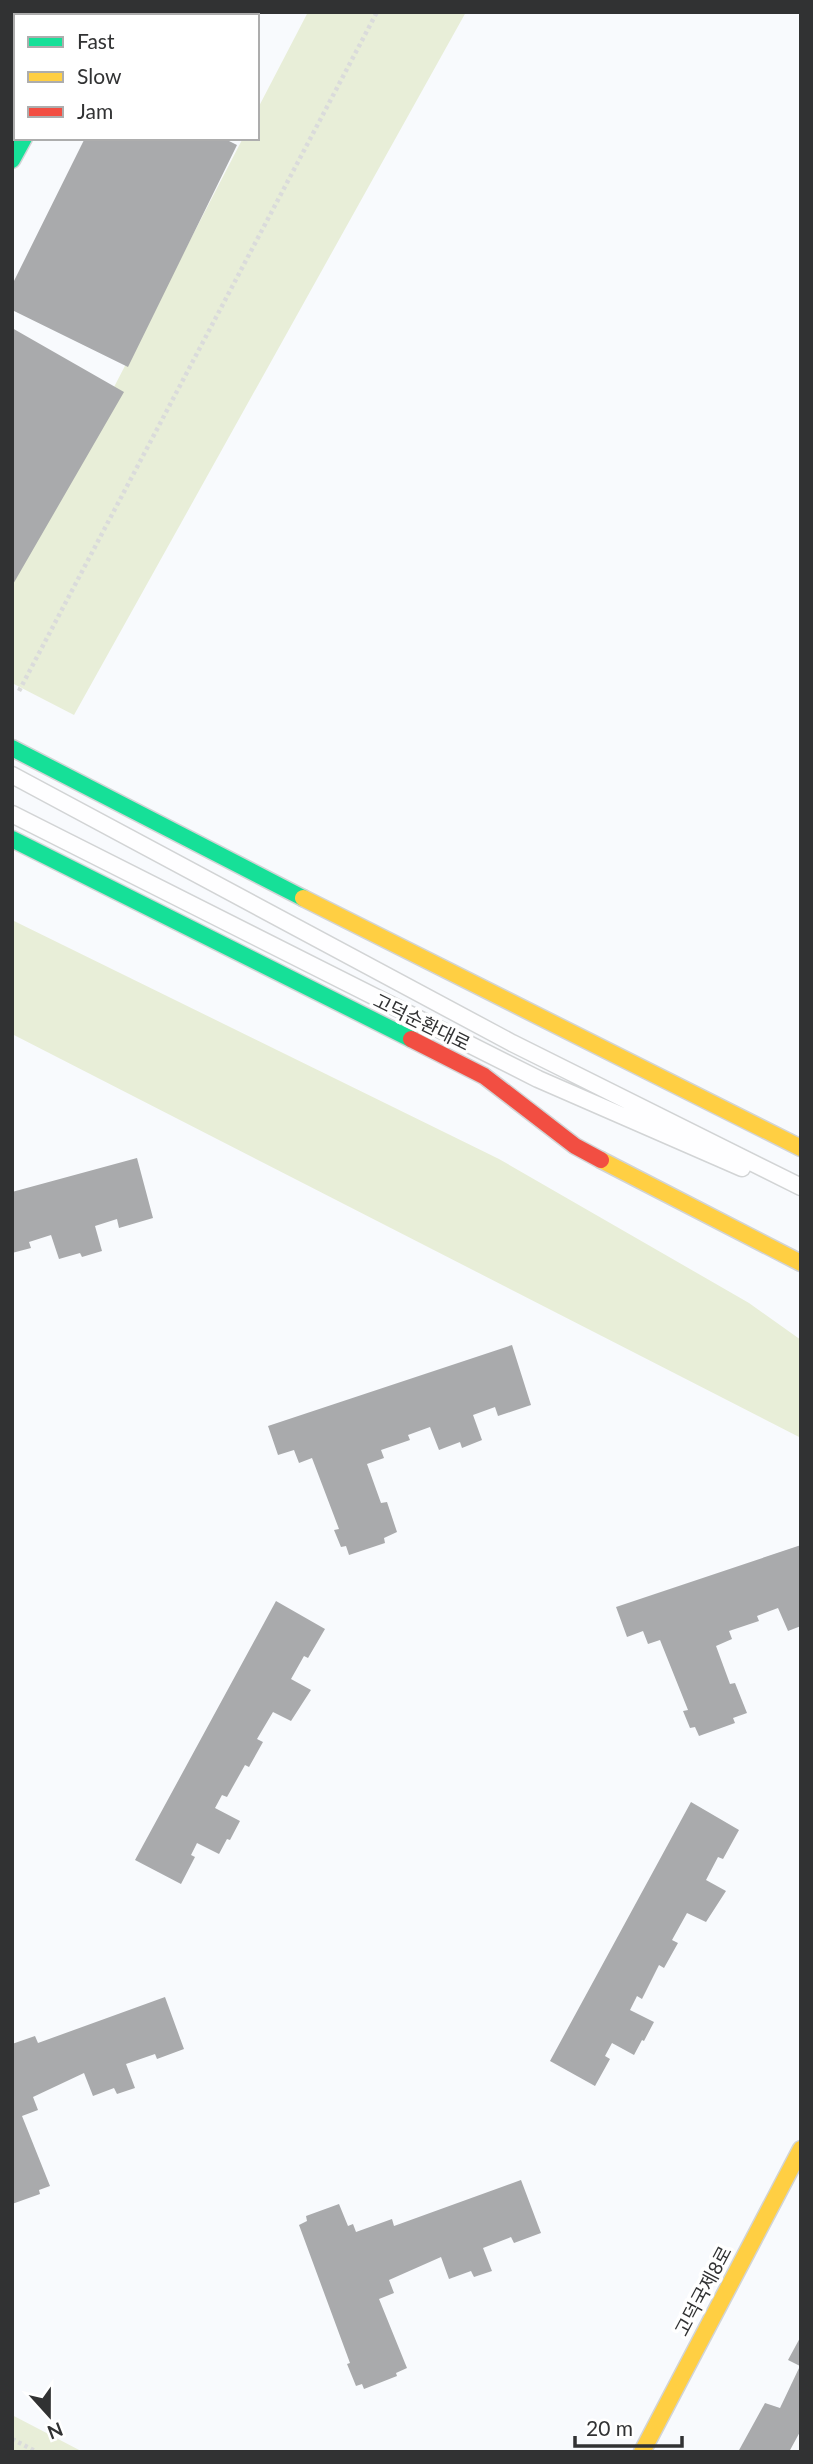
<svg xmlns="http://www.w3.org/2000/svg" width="813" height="2464" font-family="Lato,'Noto Sans KR',sans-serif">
	<rect width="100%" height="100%" fill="#f8fafd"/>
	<!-- green -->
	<path fill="#e8eed8" d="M308 12H466L74 715 12 683V584L243 138H257V110Z
		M12 920 499 1159 749 1303 801 1340V1438L12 1034Z
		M12 2415 83 2452H12Z"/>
	<!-- building -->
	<path fill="#a9aaac" d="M12 79 16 81V99L12 105Z
		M85 138H223L237 145 128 367 12 310V285Z
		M12 328 124 392 12 586Z
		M137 1158 153 1218 119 1228 117 1219 95 1226 102 1251 82 1257 80 1253 59 1259 51 1235 29 1242 31 1248 12 1253V1192Z
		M512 1345 531 1405 498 1416 495 1407 473 1415 482 1440 462 1448 460 1442 439 1450 430 1427 408 1435 410 1440 381 1450 384 1458 367 1464 381 1503 387 1502 397 1532 384 1538 385 1543 349 1555 346 1546 341 1547 334 1530 339 1529 312 1458 299 1463 294 1450 278 1455 268 1426Z
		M801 1545V1626L788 1631 778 1608 757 1616 759 1621 729 1631 732 1639 716 1646 730 1684 735 1683 747 1713 733 1718 735 1723 699 1736 695 1727 690 1728 683 1711 688 1710 660 1640 648 1644 643 1631 627 1637 616 1607Z
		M276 1601 325 1629 308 1658 304 1656 291 1679 311 1690 291 1721 273 1712 257 1739 263 1742 249 1767 245 1765 227 1797 222 1795 215 1808 240 1821 230 1840 227 1839 219 1854 197 1843 191 1855 195 1857 181 1884 135 1860Z
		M691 1802 739 1830 723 1859 718 1857 706 1880 726 1891 706 1922 687 1913 672 1940 678 1943 664 1968 659 1965 642 1999 637 1996 630 2010 654 2022 644 2041 642 2040 634 2055 612 2043 605 2056 610 2059 595 2086 550 2061Z
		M165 1997 184 2049 157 2059 155 2054 126 2064 135 2088 117 2094 114 2088 93 2096 84 2073 33 2097 38 2110 22 2116 50 2186 39 2190 40 2194 12 2204V2044L35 2036 38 2043Z
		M521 2180 541 2233 514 2243 511 2237 483 2248 492 2271 474 2277 471 2271 449 2279 441 2257 389 2280 394 2293 379 2299 407 2368 396 2373 397 2376 364 2389 362 2384 356 2386 347 2364 350 2363 299 2225 307 2221 306 2216 339 2204 348 2226 353 2224 356 2232 392 2219 394 2226Z
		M801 2336V2430L789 2452H738L765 2403 780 2408 800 2366 788 2360Z"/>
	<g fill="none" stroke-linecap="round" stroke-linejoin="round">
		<defs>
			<path id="lane" d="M12 775 512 1043 801 1187
				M12 814 538 1079 742 1168"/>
			<path id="fast" d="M12 48 16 50
				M12 160 24 138
				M12 748 303 898
				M12 839 411 1039"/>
			<path id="slow" d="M303 898 801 1148
				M601 1160 801 1263
				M642 2452 801 2149"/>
			<path id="jam" d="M411 1039 484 1076 575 1146 601 1160"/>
		</defs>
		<!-- lane casing -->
		<use href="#lane" stroke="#d2d4d5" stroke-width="19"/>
		<!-- fast casing -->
		<use href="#fast" stroke="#d2d4d5" stroke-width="19"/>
		<!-- slow casing -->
		<use href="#slow" stroke="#d2d4d5" stroke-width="19"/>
		<!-- jam casing -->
		<use href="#jam" stroke="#d2d4d5" stroke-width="19"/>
		<!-- path -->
		<path stroke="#dadbdb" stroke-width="4.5" stroke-dasharray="3.5 3.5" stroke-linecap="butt" d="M19 691 377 12
			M12 2439 37 2452"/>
		<!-- lane -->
		<use href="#lane" stroke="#fefeff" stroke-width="16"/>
		<!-- fast -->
		<use href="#fast" stroke="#16e098" stroke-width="16"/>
		<!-- slow -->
		<use href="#slow" stroke="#ffcf43" stroke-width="16"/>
		<!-- jam -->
		<use href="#jam" stroke="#f24e42" stroke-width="16"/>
	</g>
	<g text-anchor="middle" stroke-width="7" stroke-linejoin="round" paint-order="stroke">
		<!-- street labels -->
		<g font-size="19" fill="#313233" stroke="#fff">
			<text transform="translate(422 1022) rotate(26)" y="7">고덕순환대로</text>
			<text transform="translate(703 2291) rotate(-62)" y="7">고덕국제8로</text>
		</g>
	</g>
	<!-- border -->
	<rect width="813" height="2464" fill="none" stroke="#313233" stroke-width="28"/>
	<!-- legend -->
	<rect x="14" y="14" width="245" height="126" fill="#ffffff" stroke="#adadad" stroke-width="2"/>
	<rect x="28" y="37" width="35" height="10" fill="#16e098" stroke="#adadad" stroke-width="2"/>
	<text x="77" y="49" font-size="21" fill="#313233">Fast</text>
	<rect x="28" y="72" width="35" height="10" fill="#ffcf43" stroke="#adadad" stroke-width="2"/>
	<text x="77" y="84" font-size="21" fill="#313233">Slow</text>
	<rect x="28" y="107" width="35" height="10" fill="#f24e42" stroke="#adadad" stroke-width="2"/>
	<text x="77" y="119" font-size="21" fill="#313233">Jam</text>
	<!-- north arrow -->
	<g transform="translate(49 2415) rotate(159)" stroke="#ffffff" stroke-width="5" paint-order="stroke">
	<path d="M0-5L12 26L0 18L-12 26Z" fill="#313233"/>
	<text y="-10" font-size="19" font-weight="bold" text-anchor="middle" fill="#313233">N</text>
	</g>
	<!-- scale -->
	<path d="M575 2436v10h107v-10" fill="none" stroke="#313233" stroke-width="3.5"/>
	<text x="586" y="2436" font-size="21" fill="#313233" stroke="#ffffff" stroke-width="5" paint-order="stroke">20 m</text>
</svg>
